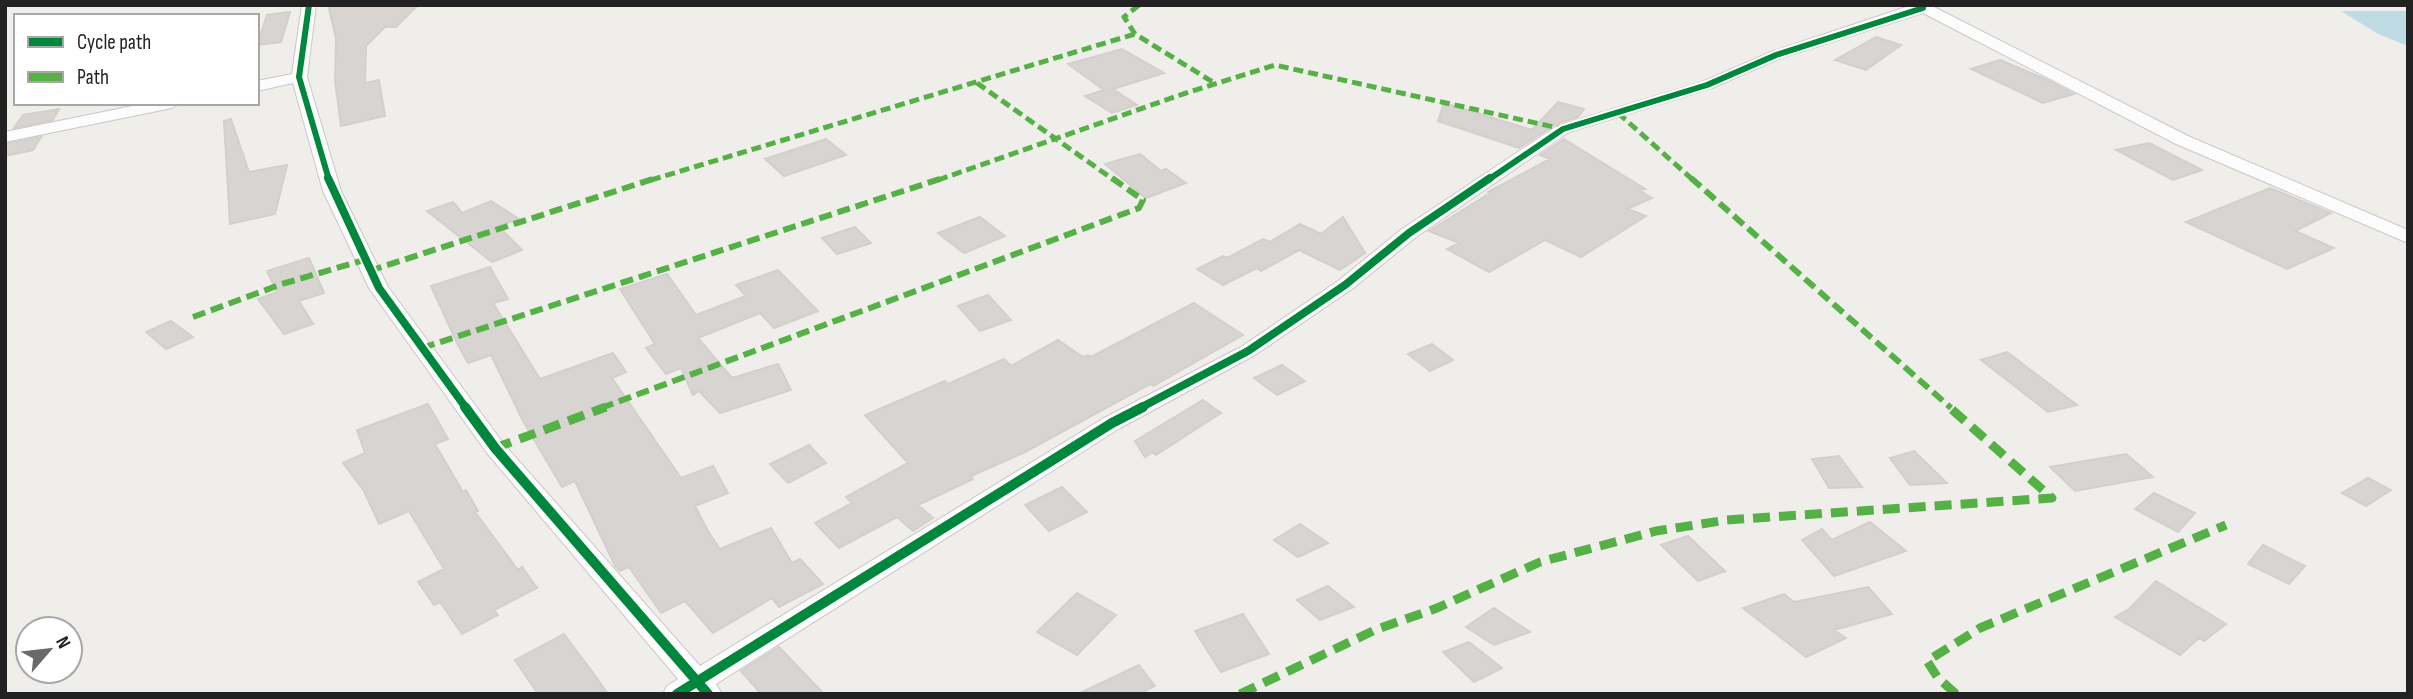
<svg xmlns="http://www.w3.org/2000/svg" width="2413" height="699" font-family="'Sofia Sans Condensed',sans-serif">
	<rect width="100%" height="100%" fill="#f0eeeb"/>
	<!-- water -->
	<path fill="#bfdbe3" d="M2341 11H2408V46L2378 34Z"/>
	<!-- building -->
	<path fill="#d7d4d2" stroke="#d3d0cc" stroke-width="2" d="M328 5H418L396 27H385L366 46 365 83 379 80 385 116 341 126 335 81 336 38Z
		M290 12 281 42 257 45 267 15Z
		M1876 37 1901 45 1866 70 1835 60Z
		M1122 49 1164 73 1113 89 1137 105 1112 113 1085 96 1104 90 1068 64Z
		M2000 60 2043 78 2074 94 2043 103 1971 69Z
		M1558 102 1584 109 1578 117 1556 124 1519 148 1438 121 1444 103 1532 130Z
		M59 109 53 120 14 128 23 115Z
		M231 119 249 172 287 165 275 214 230 224 224 121Z
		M41 137 33 150 5 156V144Z
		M826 139 846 155 784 176 765 159Z
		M1564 139 1645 189 1639 190 1652 198 1627 209 1646 216 1581 257 1545 240 1489 272 1447 249 1459 243 1429 231 1490 193 1488 192 1550 159 1540 155Z
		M2149 143 2202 170 2173 180 2116 150Z
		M1140 154 1161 171 1166 169 1186 183 1146 198 1105 164Z
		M2270 188 2331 213 2295 231 2334 248 2287 269 2186 222Z
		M491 201 519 219 498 226 522 250 492 262 427 211 453 202 462 213Z
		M980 217 1005 236 964 253 938 233Z
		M1343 217 1365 253 1340 270 1299 250 1261 271 1257 268 1223 285 1197 269 1223 256 1227 258 1263 239 1270 242 1300 224 1321 234Z
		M855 227 871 243 837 254 822 238Z
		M309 258 324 293 299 301 313 324 284 334 258 299 277 292 267 271Z
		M490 267 508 299 493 303 540 379 613 353 626 372 612 378 681 478 713 466 728 493 695 506 709 533 720 549 771 528 792 563 800 559 823 584 779 607 772 598 713 633 685 601 661 613 629 567 620 571 615 566 575 481 562 487 523 421 491 355 468 363 457 343 431 286Z
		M778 270 818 311 774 328 760 313 698 338 732 378 778 364 791 390 720 413 699 391 693 395 681 368 666 374 646 348 655 344 620 289 667 274 696 315 746 296 736 285Z
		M988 295 1011 320 980 331 958 306Z
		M1194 303 1243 335 1153 386 1150 384 1025 452 971 476 973 479 918 505 933 518 913 531 897 517 839 548 815 523 852 503 846 497 908 463 865 415 945 381 948 384 1004 359 1011 366 1058 340 1083 357 1088 355 1091 357Z
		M171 321 193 337 166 349 146 332Z
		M1432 344 1453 360 1430 371 1408 354Z
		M2007 352 2077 405 2048 412 1981 360Z
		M1282 365 1305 381 1277 395 1254 378Z
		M1203 400 1221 413 1156 455 1153 452 1145 457 1135 441Z
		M428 404 448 439 435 444 463 492 466 490 478 511 475 512 518 570 522 567 537 588 494 610 498 615 462 634 440 602 434 605 418 582 444 569 409 511 379 524 364 491 343 463 365 453 357 430Z
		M809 445 826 463 788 483 770 464Z
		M1914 451 1947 483 1910 485 1890 458Z
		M2126 454 2153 477 2075 491 2050 467Z
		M1839 456 1862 487 1829 488 1812 459Z
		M2368 478 2391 490 2366 506 2342 493Z
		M1062 487 1087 512 1049 531 1025 505Z
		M2154 493 2195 513 2178 532 2135 509Z
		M1870 522 1906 551 1834 576 1802 540 1822 529 1832 540Z
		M1300 524 1328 543 1298 557 1274 540Z
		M1688 536 1725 571 1698 581 1661 545Z
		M2263 545 2305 566 2289 584 2248 564Z
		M2156 581 2226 624 2204 641 2199 638 2180 655 2115 617 2129 609Z
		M1328 586 1354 607 1320 620 1297 600Z
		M1868 587 1892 614 1834 630 1846 638 1806 657 1743 608 1784 594 1794 602Z
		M1077 593 1116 615 1077 655 1037 632Z
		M1494 608 1530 632 1494 645 1466 627Z
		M1243 614 1269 654 1221 672 1195 631Z
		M564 634 591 670 608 694H538L515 660Z
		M1469 642 1502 668 1474 682 1443 652Z
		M779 647 824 694H761L741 671Z
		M1139 665 1155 686 1139 694H1078Z"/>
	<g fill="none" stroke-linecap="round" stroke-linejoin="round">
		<defs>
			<path id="street" d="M302 5H316L307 77 341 191 388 287 503 443 700 666 1104 418 1241 347 1338 281 1402 229 1557 126 1702 82 1771 52 1912 5H1930L2188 136 2408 230V243L2176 144 1923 13 1781 58 1712 88 1569 132 1416 237 1352 289 1255 355 1120 428 716 684 722 694H663L667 686 678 679 487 453 369 288 323 191 293 83 257 91V81L292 74Z
				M147 103H180L172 108 5 142V132Z"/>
		</defs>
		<!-- street casing -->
		<use href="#street" stroke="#c9c8c7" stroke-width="2"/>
		<!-- street -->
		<use href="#street" fill="#fdfcfc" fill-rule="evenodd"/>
		<!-- quiet-far2 -->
		<path stroke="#55b145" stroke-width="5" stroke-dasharray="10 5" stroke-linecap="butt" d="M1139 5 1124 17 1135 34 1216 84
			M977 83 1114 180
			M1618 113 1693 180
			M651 180 1135 34
			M938 180 1183 94 1275 65 1563 129"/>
		<!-- quiet-far1 -->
		<path stroke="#55b145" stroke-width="6" stroke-dasharray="13 6" stroke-linecap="butt" d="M1691 178 1951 408
			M369 271 656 178
			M193 317 282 284 364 260
			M422 348 943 178
			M601 408 1139 208 1143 200 1112 178"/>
		<!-- quiet -->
		<path stroke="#55b145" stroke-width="9" stroke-dasharray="17 9" stroke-linecap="butt" d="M495 448 606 407
			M1240 694 1375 630 1437 608 1540 562 1656 531 1727 520 2052 498 1949 407
			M1956 694 1938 678 1927 661 1980 628 2226 525"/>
		<defs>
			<path id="cycleway-far2" d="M309 5 299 77 329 180
				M1488 180 1563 129 1707 85 1776 55 1923 8"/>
			<path id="cycleway-far1" d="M328 178 379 288 466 408
				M1140 408 1248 351 1345 285 1409 233 1490 178"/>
			<path id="cycleway" d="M465 407 495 448 708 694
				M677 694 1112 423 1143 407"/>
		</defs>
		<!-- cycleway-far2 casing -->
		<use href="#cycleway-far2" stroke="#fff" stroke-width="10"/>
		<!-- cycleway-far1 casing -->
		<use href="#cycleway-far1" stroke="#fff" stroke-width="12"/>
		<!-- cycleway casing -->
		<use href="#cycleway" stroke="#fff" stroke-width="15"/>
		<!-- cycleway-far2 -->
		<use href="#cycleway-far2" stroke="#00873e" stroke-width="6"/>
		<!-- cycleway-far1 -->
		<use href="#cycleway-far1" stroke="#00873e" stroke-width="8"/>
		<!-- cycleway -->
		<use href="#cycleway" stroke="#00873e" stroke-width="10"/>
	</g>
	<!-- border -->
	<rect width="2413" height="699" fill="none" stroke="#222222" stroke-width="14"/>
	<!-- legend -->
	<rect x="14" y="14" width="245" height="91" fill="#ffffff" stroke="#a7a7a7" stroke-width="2"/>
	<rect x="28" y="37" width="35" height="10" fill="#00873e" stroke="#a7a7a7" stroke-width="2"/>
	<text x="77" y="49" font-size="21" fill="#222222">Cycle path</text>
	<rect x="28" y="72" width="35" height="10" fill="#55b145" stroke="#a7a7a7" stroke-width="2"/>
	<text x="77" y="84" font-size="21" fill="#222222">Path</text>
	<!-- north arrow -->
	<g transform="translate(49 650) rotate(62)"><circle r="33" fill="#ffffff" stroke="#a7a7a7" stroke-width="2"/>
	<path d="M0-5L12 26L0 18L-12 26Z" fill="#6a6968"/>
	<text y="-10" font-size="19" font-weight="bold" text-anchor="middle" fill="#222222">N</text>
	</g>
</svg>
